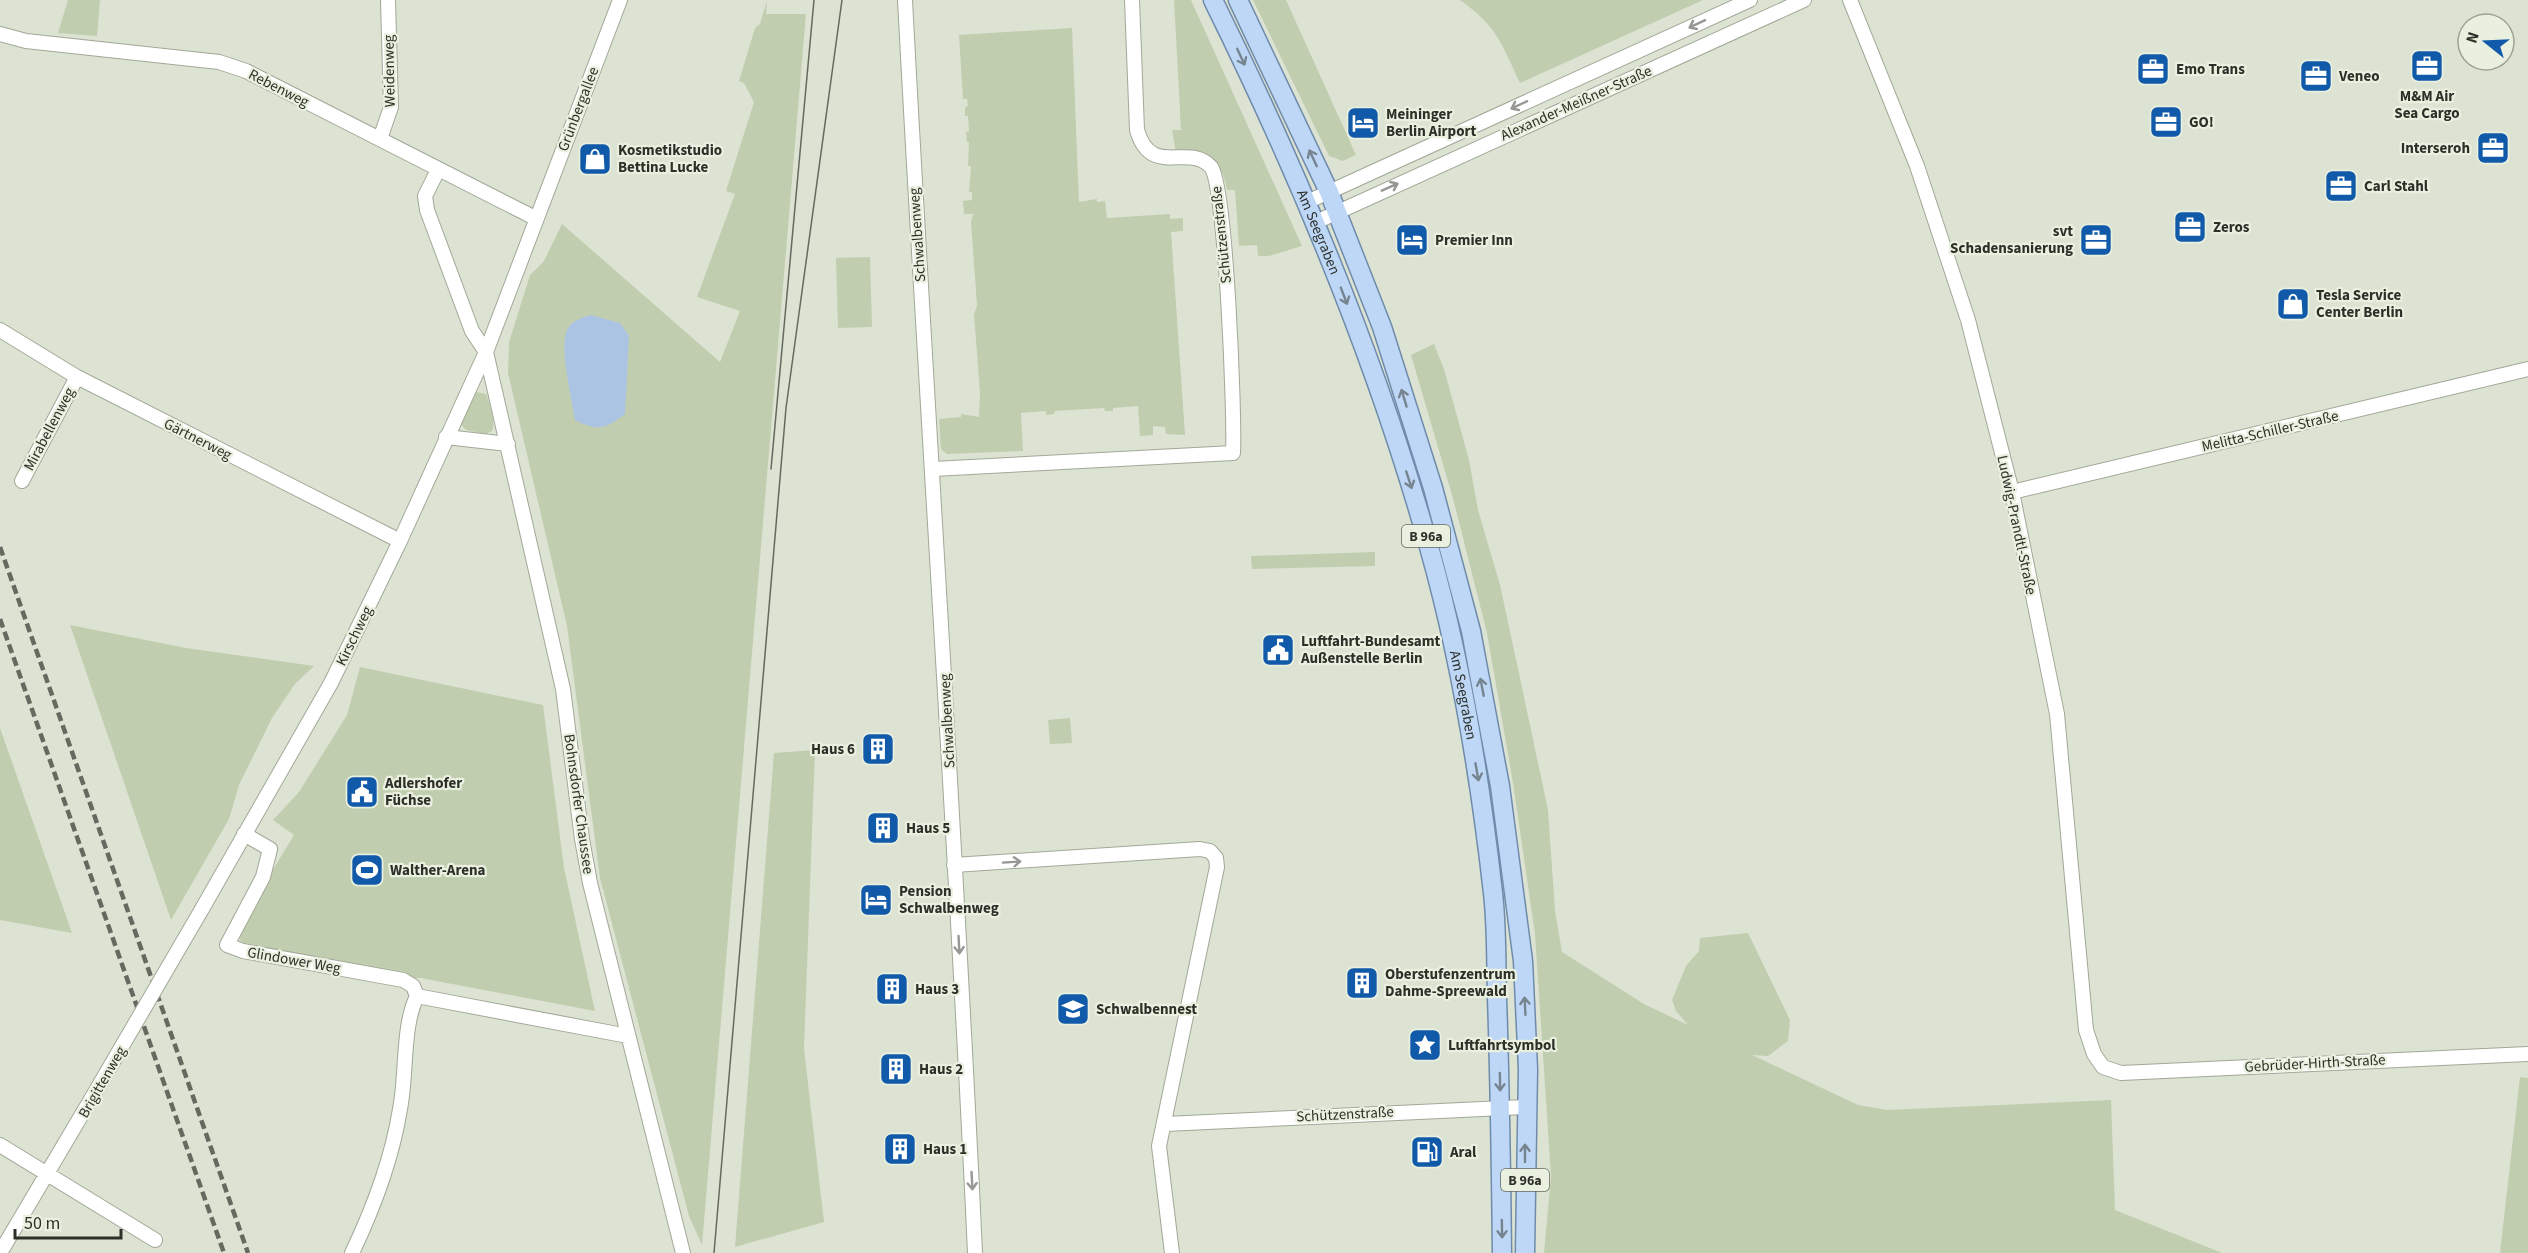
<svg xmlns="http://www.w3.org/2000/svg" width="2528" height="1253" font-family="'Source Sans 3',sans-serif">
	<rect width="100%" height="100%" fill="#dce3d2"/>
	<!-- green -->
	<path fill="#c1cdaf" d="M68 0H100L97 36 58 33Z
		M767 0 766 14H806L702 1245 689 1216 600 878 567 626 508 373 509 342 530 275 544 261 562 224 720 362 740 311 697 297 735 194 726 191 754 102 744 83 739 81 755 28 760 24Z
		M1174 0H1191L1302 246 1269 256H1258L1257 245 1239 246 1235 190H1227C1222 156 1204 159 1176 153L1172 130H1181Z
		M1253 0H1286L1356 155 1343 161 1329 156Z
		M1460 0H1703L1520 83C1501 43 1498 27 1460 0Z
		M1072 28 1079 202 1097 199V202L1105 201 1107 218 1170 214V219L1183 218V231L1171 232 1185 435 1166 434 1165 427 1153 426V435L1140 436 1138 406 1113 408V411H1105L1104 408 1055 411 1054 414 1046 415V411L1021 413 1023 451 947 454 941 449 939 419 961 417V414L979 417 980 392 974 315 977 305 971 222 973 214H964L963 201 972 200V192H969L971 166H968L969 142H967L966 132 969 131 968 116H965V107L968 106 967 99H963L959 35Z
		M870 257 872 327 838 328 836 258Z
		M1434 344 1444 369 1469 460 1478 510 1500 585 1517 664 1548 810 1555 911 1562 952 1644 1004 1688 1025 1676 1011 1672 1000 1686 966 1699 951 1700 938 1748 933 1790 1020 1788 1041 1768 1056 1752 1055 1858 1105 1887 1110 2111 1100 2115 1210 2222 1253H1544L1551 1176 1535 934 1513 783 1487 633 1454 502 1411 355Z
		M476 392 486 394C490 404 496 421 492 431L486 434 466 430 460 423Z
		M1375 552V566L1252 569 1251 556Z
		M70 625 186 648 314 666 295 684 272 718 239 785 229 819 171 920Z
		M360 667 543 705 564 868 595 1011 421 978H403L250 947 240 940 242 921 294 835 273 820 299 792 347 715Z
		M1070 718 1072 743 1050 744 1048 720Z
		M0 728 72 933 0 920Z
		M815 750 804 1049 824 1222 735 1247 774 753Z
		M2520 1077 2528 1078V1253H2500Z"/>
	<!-- water -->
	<path fill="#acc4e3" d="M590 315 620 323 629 336 625 414C604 430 598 431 575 420 572 398 559 350 567 330 571 321 582 318 590 315Z"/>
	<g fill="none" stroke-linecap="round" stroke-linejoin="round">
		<defs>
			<path id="minor" d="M905 0C927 418 956 835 975 1253
				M1850 0 1917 166 1968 320 2012 492 2057 714 2086 1030 2094 1054 2103 1067 2121 1073 2528 1054
				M0 34 26 41 219 62 246 71 535 218
				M380 139 391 107 388 0
				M438 170 425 196 427 210 472 331 486 352 563 689 582 839 590 883 683 1253
				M1307 202 1750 0
				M1316 222 1804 0
				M0 330 77 377 400 541
				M446 437 508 444
				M933 469 1233 453C1235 419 1226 185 1211 167 1189 142 1151 179 1137 130L1132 0
				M22 481 77 377
				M2012 492 2528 369
				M244 834 270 849 263 877 227 945 243 951 403 980 413 986 417 996
				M954 865 1200 849 1210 851 1216 858 1217 867 1159 1146 1172 1253
				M202 909 331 683 400 541 486 352 620 0
				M1165 1124 1525 1107
				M0 1145 155 1240
				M0 1253 97 1089
				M352 1253C374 1207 392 1159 400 1109 407 1074 402 1027 417 996L628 1036"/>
			<g id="major">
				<path id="s1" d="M1213 0C1300 176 1376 358 1429 547 1461 660 1480 777 1493 893 1497 928 1496 963 1497 998 1500 1083 1501 1168 1502 1253"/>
				<path d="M1238 0 1329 192 1382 327 1433 488 1471 631 1500 786 1523 961 1528 1069 1525 1253"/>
			</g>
		</defs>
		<!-- minor casing -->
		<use href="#minor" stroke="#a2a898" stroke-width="16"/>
		<!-- major casing -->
		<use href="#major" stroke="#6f8bab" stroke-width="21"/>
		<!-- minor -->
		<use href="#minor" stroke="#fff" stroke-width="14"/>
		<!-- major -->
		<use href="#major" stroke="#bed7f7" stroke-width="18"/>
		<!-- tram -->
		<path stroke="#65695f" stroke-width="1.5" d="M771 469 814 0
			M714 1253 786 408 842 0"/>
		<!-- rail -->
		<path stroke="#65695f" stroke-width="4.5" stroke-dasharray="9 4.5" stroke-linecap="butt" d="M0 547 248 1253
			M0 619 224 1253"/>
		<defs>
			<path id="minor-bridge" d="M97 1089 202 909"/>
		</defs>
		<!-- minor-bridge casing -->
		<use href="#minor-bridge" stroke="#a2a898" stroke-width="16" stroke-linecap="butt"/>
		<!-- minor-bridge -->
		<use href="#minor-bridge" stroke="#fff" stroke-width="14"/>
	</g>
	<!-- one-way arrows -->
	<defs><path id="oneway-shaft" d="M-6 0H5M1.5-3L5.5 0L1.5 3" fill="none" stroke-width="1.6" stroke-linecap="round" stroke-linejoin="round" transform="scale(1.5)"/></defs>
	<g stroke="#969894">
		<use href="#oneway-shaft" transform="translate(1697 24) rotate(155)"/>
		<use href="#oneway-shaft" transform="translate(1519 105) rotate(155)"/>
		<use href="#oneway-shaft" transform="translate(1390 187) rotate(-24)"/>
		<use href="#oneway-shaft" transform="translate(1012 862) rotate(-4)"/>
		<use href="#oneway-shaft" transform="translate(959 945) rotate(87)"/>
		<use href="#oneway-shaft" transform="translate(972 1181) rotate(87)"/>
	</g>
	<g stroke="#768490">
		<use href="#oneway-shaft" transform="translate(1241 57) rotate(65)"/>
		<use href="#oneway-shaft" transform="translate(1313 158) rotate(-115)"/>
		<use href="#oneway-shaft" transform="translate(1344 296) rotate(69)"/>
		<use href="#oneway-shaft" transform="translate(1404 398) rotate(-107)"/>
		<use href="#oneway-shaft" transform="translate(1409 480) rotate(72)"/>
		<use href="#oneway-shaft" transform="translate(1482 687) rotate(-101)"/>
		<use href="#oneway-shaft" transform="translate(1477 772) rotate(80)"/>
		<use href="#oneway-shaft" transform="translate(1525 1006) rotate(-93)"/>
		<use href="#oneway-shaft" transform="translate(1500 1082) rotate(89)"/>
		<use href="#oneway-shaft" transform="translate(1525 1153) rotate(-90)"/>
		<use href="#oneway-shaft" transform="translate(1502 1229) rotate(89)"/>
	</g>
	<!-- icons -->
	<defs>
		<symbol id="office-square" viewBox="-11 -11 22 22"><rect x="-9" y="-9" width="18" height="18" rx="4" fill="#105aa9" stroke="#e9f0df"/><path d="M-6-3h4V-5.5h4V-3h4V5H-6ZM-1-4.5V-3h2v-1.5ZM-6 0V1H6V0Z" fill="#fff"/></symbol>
		<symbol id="hotel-square" viewBox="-11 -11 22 22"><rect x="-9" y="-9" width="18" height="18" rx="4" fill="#105aa9" stroke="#e9f0df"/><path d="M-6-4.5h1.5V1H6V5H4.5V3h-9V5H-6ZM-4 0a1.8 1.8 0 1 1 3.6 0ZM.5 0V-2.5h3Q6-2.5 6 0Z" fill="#fff"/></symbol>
		<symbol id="shop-square" viewBox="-11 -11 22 22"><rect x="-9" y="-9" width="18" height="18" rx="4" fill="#105aa9" stroke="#e9f0df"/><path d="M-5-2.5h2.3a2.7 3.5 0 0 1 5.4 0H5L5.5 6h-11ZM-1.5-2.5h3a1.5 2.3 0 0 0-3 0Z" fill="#fff"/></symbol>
		<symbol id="civic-square" viewBox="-11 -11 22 22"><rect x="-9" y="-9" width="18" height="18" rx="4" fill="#105aa9" stroke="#e9f0df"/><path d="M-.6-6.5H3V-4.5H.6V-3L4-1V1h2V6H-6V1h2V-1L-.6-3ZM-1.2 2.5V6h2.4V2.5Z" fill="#fff"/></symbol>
		<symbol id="building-square" viewBox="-11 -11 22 22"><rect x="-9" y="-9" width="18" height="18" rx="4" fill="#105aa9" stroke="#e9f0df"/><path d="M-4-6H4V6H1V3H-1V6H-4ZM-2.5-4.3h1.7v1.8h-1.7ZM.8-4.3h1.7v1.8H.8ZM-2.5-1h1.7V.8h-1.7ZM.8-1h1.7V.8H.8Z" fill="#fff"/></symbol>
		<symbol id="stadium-square" viewBox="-11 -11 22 22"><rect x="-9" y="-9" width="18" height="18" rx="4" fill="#105aa9" stroke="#e9f0df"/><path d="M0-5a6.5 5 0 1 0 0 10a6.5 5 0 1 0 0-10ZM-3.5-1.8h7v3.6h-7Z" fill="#fff"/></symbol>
		<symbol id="school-square" viewBox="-11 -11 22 22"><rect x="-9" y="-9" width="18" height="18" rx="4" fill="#105aa9" stroke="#e9f0df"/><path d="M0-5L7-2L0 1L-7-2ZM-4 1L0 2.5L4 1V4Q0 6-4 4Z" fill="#fff"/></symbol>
		<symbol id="sight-square" viewBox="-11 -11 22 22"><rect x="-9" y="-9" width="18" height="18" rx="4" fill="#105aa9" stroke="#e9f0df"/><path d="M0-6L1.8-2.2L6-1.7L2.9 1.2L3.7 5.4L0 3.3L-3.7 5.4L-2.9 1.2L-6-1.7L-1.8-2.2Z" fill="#fff"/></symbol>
		<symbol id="fuel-square" viewBox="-11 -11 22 22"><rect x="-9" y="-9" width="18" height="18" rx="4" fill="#105aa9" stroke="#e9f0df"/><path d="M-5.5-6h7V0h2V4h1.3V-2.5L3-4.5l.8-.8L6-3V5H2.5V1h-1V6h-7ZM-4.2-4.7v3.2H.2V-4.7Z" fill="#fff"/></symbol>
	</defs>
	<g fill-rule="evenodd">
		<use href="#office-square" x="2408" y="47" width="38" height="38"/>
		<use href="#office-square" x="2134" y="50" width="38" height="38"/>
		<use href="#office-square" x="2297" y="57" width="38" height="38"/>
		<use href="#office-square" x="2147" y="103" width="38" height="38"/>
		<use href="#hotel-square" x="1344" y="104" width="38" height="38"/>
		<use href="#office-square" x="2474" y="129" width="38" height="38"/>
		<use href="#shop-square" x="576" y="140" width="38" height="38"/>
		<use href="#office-square" x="2322" y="167" width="38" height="38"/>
		<use href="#office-square" x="2171" y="208" width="38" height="38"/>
		<use href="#hotel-square" x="1393" y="221" width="38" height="38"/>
		<use href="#office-square" x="2077" y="221" width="38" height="38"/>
		<use href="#shop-square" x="2274" y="285" width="38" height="38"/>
		<use href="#civic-square" x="1259" y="631" width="38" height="38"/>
		<use href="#building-square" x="859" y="730" width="38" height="38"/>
		<use href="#civic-square" x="343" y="773" width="38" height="38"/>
		<use href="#building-square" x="864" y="809" width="38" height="38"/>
		<use href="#stadium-square" x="348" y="851" width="38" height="38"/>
		<use href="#hotel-square" x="857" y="881" width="38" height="38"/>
		<use href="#building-square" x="1343" y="964" width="38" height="38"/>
		<use href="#building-square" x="873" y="970" width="38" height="38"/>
		<use href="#school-square" x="1054" y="990" width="38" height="38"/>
		<use href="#sight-square" x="1406" y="1026" width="38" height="38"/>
		<use href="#building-square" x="877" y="1050" width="38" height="38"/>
		<use href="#building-square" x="881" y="1130" width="38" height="38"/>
		<use href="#fuel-square" x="1408" y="1133" width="38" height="38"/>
	</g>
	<g text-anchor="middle" stroke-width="4.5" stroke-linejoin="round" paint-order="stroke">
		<!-- shield labels -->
		<g fill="#e9f0df" stroke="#656a60" stroke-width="1.5">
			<rect x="1402" y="525" width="48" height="22" rx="4.5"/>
			<rect x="1501" y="1169" width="48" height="22" rx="4.5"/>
		</g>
		<g font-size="14" font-weight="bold" fill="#2d3029">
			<text x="1426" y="541">B 96a</text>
			<text x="1525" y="1185">B 96a</text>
		</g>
		<!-- poi labels -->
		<g font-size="15" font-weight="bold" fill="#2d3029" stroke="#e9f0df" text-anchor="start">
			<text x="2176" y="74">Emo Trans</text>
			<text x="2339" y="81">Veneo</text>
			<text x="2427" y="101" text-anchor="middle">M&amp;M Air<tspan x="2427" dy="17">Sea Cargo</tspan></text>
			<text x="1386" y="119">Meininger<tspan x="1386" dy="17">Berlin Airport</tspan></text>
			<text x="2189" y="127">GO!</text>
			<text x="2470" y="153" text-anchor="end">Interseroh</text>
			<text x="618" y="155">Kosmetikstudio<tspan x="618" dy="17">Bettina Lucke</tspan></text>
			<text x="2364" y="191">Carl Stahl</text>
			<text x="2213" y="232">Zeros</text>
			<text x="2073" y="236" text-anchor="end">svt<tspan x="2073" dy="17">Schadensanierung</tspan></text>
			<text x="1435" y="245">Premier Inn</text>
			<text x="2316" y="300">Tesla Service<tspan x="2316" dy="17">Center Berlin</tspan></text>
			<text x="1301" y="646">Luftfahrt-Bundesamt<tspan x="1301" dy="17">Außenstelle Berlin</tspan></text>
			<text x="855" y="754" text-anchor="end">Haus 6</text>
			<text x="385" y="788">Adlershofer<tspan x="385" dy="17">Füchse</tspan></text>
			<text x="906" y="833">Haus 5</text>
			<text x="390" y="875">Walther-Arena</text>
			<text x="899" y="896">Pension<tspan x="899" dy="17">Schwalbenweg</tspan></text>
			<text x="1385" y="979">Oberstufenzentrum<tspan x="1385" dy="17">Dahme-Spreewald</tspan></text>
			<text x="915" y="994">Haus 3</text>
			<text x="1096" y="1014">Schwalbennest</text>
			<text x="1448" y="1050">Luftfahrtsymbol</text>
			<text x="919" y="1074">Haus 2</text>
			<text x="923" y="1154">Haus 1</text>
			<text x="1450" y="1157">Aral</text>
		</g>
		<!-- street labels -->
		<g font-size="15" fill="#2d3029" stroke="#e9f0df">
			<text transform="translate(389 71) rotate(-91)" y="5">Weidenweg</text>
			<text transform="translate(279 88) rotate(27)" y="5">Rebenweg</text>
			<text transform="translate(1576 103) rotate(-24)" y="5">Alexander-Meißner-Straße</text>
			<text transform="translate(578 109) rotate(-69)" y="5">Grünbergallee</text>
			<text dy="5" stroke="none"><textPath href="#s1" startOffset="255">Am Seegraben</textPath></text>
			<text transform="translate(917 235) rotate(-94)" y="5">Schwalbenweg</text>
			<text transform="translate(1221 235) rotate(-96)" y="5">Schützenstraße</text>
			<text transform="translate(49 429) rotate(-62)" y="5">Mirabellenweg</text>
			<text transform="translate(2270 431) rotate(-13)" y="5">Melitta-Schiller-Straße</text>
			<text transform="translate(198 439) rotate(27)" y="5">Gärtnerweg</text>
			<text transform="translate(2017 525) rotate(78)" y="5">Ludwig-Prandtl-Straße</text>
			<text transform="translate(354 636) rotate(-64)" y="5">Kirschweg</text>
			<text dy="5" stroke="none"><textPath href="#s1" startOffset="741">Am Seegraben</textPath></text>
			<text transform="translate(947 721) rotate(-93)" y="5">Schwalbenweg</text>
			<text transform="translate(579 804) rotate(82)" y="5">Bohnsdorfer Chaussee</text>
			<text transform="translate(294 960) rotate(10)" y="5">Glindower Weg</text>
			<text transform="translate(2315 1063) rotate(-3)" y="5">Gebrüder-Hirth-Straße</text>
			<text transform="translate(102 1082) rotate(-60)" y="5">Brigittenweg</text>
			<text transform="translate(1345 1114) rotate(-3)" y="5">Schützenstraße</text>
		</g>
	</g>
	<!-- north arrow -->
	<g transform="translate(2486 42) rotate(288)"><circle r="28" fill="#e9f0df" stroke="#9ea396" stroke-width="1.5"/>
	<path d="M0-4.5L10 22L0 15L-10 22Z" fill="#105aa9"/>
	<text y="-9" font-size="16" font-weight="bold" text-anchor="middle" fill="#2d3029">N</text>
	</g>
	<!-- scale -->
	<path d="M15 1229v9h106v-9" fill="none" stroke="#2d3029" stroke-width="3"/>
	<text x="24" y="1229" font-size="18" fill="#2d3029" stroke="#e9f0df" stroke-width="4.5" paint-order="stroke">50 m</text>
</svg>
